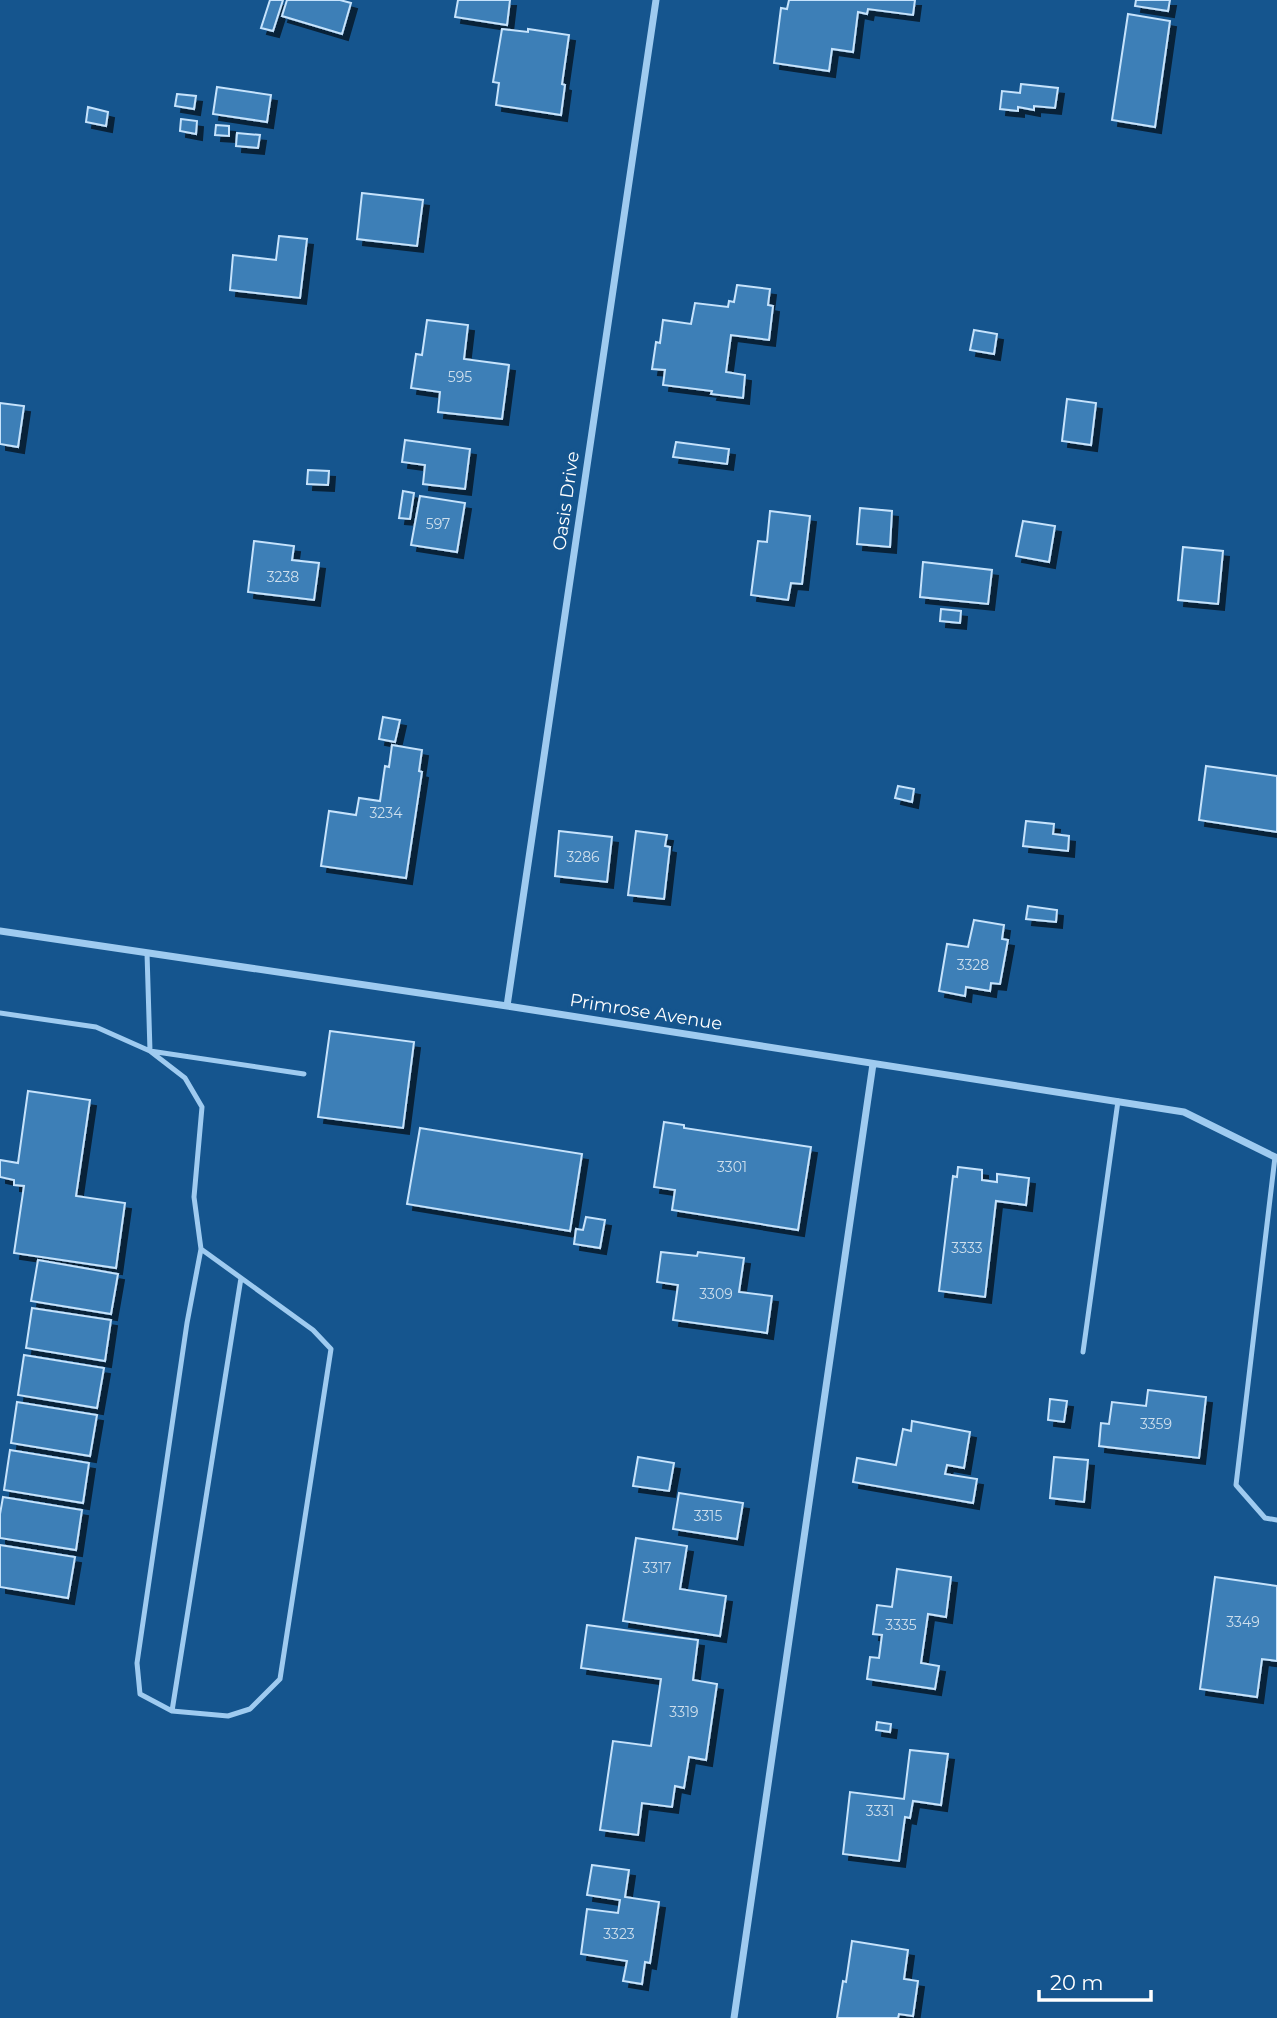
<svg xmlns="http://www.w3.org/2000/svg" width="1277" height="2018" font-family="Montserrat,sans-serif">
	<defs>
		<filter id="shadow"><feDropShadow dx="6" dy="6" stdDeviation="0" flood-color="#0009"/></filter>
	</defs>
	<rect width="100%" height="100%" fill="#15558e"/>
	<!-- building -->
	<path fill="#3d7fb7" stroke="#c6e3fc" stroke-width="2" filter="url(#shadow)" d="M270 0H283L273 31 261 28Z
		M287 0H340L351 3 342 34 282 16Z
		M458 0H510L507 25 455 17Z
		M789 0H915L913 15 868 9 867 14 858 12 853 52 832 49 829 71 774 63 781 8 787 9Z
		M1136 0H1170L1168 11 1135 6Z
		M1128 14 1170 21 1155 127 1112 120Z
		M502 29 528 32V29L569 35 562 84 565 85 561 115 496 105 499 83 493 82Z
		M1021 84 1058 88 1055 108 1034 106V110L1018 107V111L1000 109 1002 91 1020 93Z
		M217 87 271 95 267 122 213 114Z
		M177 94 196 96 194 109 175 106Z
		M88 107 108 112 106 126 86 122Z
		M181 119 197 121 196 134 180 131Z
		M216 125 229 126V136L215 135Z
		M237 133 260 135 258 148 236 146Z
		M362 193 423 200 417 246 357 239Z
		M279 236 307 239 300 298 230 290 233 255 276 260Z
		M737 285 770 289 768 305 773 306 769 340 731 335 726 372 745 375 743 398 711 394 712 391 663 385 665 370 652 369 656 342 660 343 663 320 691 324 695 303 728 307 729 301 734 302Z
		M427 320 468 325 464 359 509 365 502 419 438 412 440 392 411 388 416 354 422 355Z
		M974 330 997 334 994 354 970 350Z
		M1067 399 1096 403 1091 445 1062 441Z
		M0 403 24 406 18 447 0 444Z
		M405 440 470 449 465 489 423 484 425 465 402 462Z
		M676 442 729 449 727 464 673 457Z
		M308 470 329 471 328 485 307 484Z
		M403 491 414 493 410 519 399 518Z
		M420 496 465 503 457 552 411 545Z
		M860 508 892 511 890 547 857 544Z
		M770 511 810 516 802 584 791 583 788 600 751 595 758 541 767 542Z
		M1023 521 1055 526 1049 562 1016 556Z
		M254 541 294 546 292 560 319 563 314 600 248 592Z
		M1183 547 1223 551 1218 604 1178 600Z
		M923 562 992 570 988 604 920 597Z
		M941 609 961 611 960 623 940 621Z
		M383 717 400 720 395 742 379 739Z
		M392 745 422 750 419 771 422 772 406 878 321 866 329 811 356 815 359 798 380 801 385 766 389 767Z
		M1206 766 1277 776V832L1199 820Z
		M898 786 914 789 912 802 895 798Z
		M1026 821 1054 824 1053 834 1069 836 1068 851 1023 846Z
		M559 831 612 837 607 882 555 876Z
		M636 831 667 835 665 846 670 847 664 899 628 895Z
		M1028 906 1057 910 1056 922 1026 919Z
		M974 920 1004 925 1002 939 1008 940 1000 984 991 983 990 991 966 987 965 996 939 991 947 944 968 947Z
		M330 1031 414 1042 403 1128 318 1117Z
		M28 1091 90 1100 76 1196 125 1203 116 1268 14 1253 24 1186 14 1185V1180L0 1177V1160L18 1163Z
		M664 1122 684 1125V1128L811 1147 798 1230 672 1210 675 1190 654 1187Z
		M420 1128 582 1154 570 1231 407 1204Z
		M958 1167 982 1170V1180L997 1182V1174L1029 1178 1026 1205 996 1201 985 1297 939 1291 953 1176 957 1177Z
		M586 1217 605 1220 600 1248 574 1244 576 1229 583 1230Z
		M661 1252 697 1256 698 1252 744 1258 739 1292 772 1296 767 1333 673 1320 678 1285 657 1282Z
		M38 1260 118 1274 111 1314 31 1301Z
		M32 1308 111 1320 105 1361 26 1348Z
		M24 1355 104 1368 97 1408 18 1395Z
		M1148 1390 1206 1397 1199 1458 1099 1446 1101 1423 1109 1424 1112 1402 1146 1406Z
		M1050 1399 1067 1401 1064 1422 1048 1420Z
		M17 1402 97 1415 90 1456 11 1443Z
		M912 1421 970 1432 964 1468 947 1465 945 1474 977 1479 973 1503 853 1482 857 1458 896 1465 903 1429 911 1431Z
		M10 1450 89 1463 83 1503 4 1490Z
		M638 1457 674 1463 669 1491 633 1486Z
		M1054 1457 1088 1460 1084 1502 1050 1498Z
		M679 1493 743 1503 737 1539 673 1529Z
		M3 1497 82 1510 76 1550 0 1538V1514Z
		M636 1538 687 1546 680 1589 726 1596 720 1636 623 1621Z
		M0 1545 75 1557 68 1598 0 1587Z
		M897 1569 951 1577 946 1617 928 1614 921 1663 939 1666 935 1689 867 1679 870 1657 879 1658 882 1635 873 1634 877 1605 892 1607Z
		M1215 1577 1277 1586V1661L1262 1659 1257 1697 1200 1689Z
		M587 1625 698 1640 693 1680 717 1684 706 1760 689 1757 684 1788 675 1786 672 1807 642 1803 638 1835 600 1830 613 1741 651 1746 661 1679 581 1668Z
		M877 1722 891 1724 890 1732 876 1730Z
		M910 1750 948 1754 941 1805 913 1801 910 1818 905 1817 899 1861 843 1854 850 1792 904 1799Z
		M592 1865 629 1870 625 1897 659 1902 650 1963 645 1962 642 1984 623 1981 627 1961 581 1954 587 1909 618 1913 620 1900 587 1895Z
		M852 1941 908 1950 904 1979 918 1981 913 2016 899 2014 898 2018H837L843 1981 846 1982Z"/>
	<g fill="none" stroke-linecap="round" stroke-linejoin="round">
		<!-- lane -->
		<path stroke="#9fcbf0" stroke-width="5" d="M147 953 150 1051 185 1078 202 1107 194 1197 201 1249 187 1323 137 1663 140 1694 172 1711 228 1716 250 1709 280 1679 331 1349 313 1330 201 1249
			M0 1013 96 1027 150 1051 304 1074
			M1275 1157 1236 1485 1265 1518 1277 1520
			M1083 1352 1118 1101
			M172 1711 241 1278"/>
		<!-- street -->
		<path stroke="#9fcbf0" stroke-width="7" d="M0 931 507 1006 1184 1112 1277 1158
			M507 1006 656 0
			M734 2018 873 1064"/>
	</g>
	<g text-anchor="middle" stroke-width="7" stroke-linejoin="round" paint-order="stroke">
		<!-- number labels -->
		<g font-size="14" fill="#cedfed">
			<text x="460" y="382">595</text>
			<text x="438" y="529">597</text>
			<text x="283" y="582">3238</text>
			<text x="386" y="818">3234</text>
			<text x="583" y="862">3286</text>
			<text x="973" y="970">3328</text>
			<text x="732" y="1172">3301</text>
			<text x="967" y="1253">3333</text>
			<text x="716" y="1299">3309</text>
			<text x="1156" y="1429">3359</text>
			<text x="708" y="1521">3315</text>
			<text x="657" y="1573">3317</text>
			<text x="1243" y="1627">3349</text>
			<text x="901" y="1630">3335</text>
			<text x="684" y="1717">3319</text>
			<text x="880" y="1816">3331</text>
			<text x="619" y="1939">3323</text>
		</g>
		<!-- street labels -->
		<g font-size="18" fill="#fff" stroke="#15558e">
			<text transform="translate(566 501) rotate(-82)" y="6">Oasis Drive</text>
			<text transform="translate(646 1012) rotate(9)" y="6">Primrose Avenue</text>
		</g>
	</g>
	<!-- scale -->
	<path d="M1039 1990v10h112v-10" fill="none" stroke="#ffffff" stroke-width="3.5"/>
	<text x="1050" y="1990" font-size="21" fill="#ffffff" stroke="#15558e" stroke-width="5" paint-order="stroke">20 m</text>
</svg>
